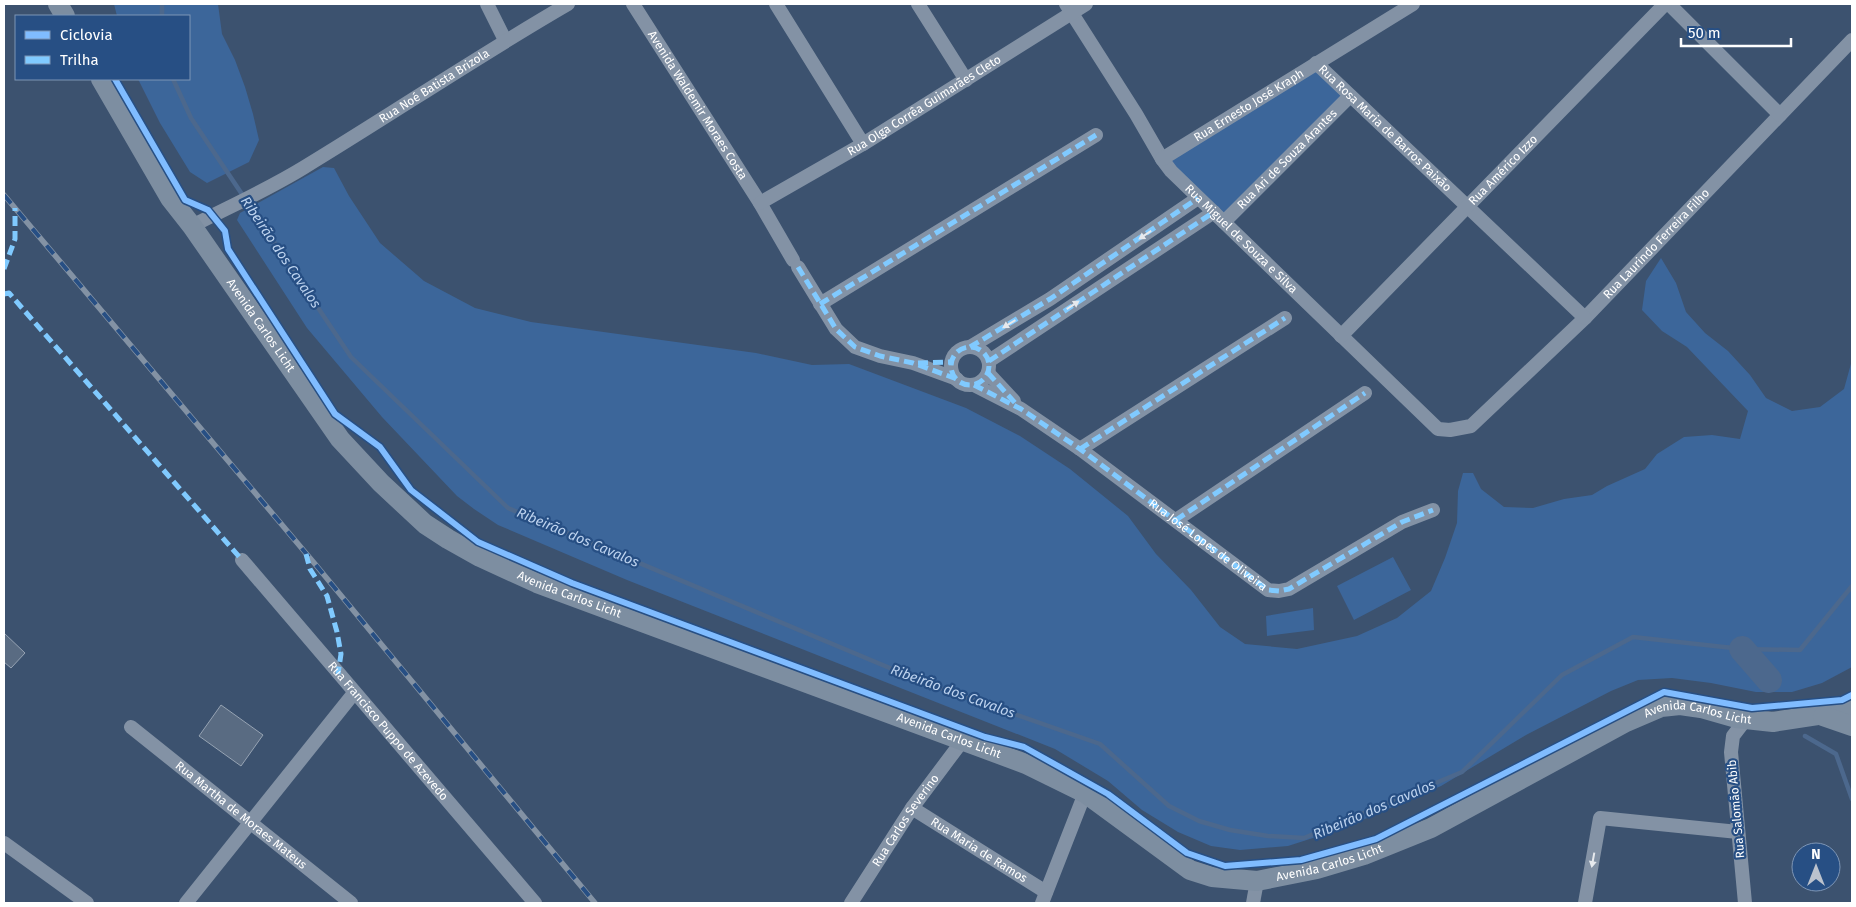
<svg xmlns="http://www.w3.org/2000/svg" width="1856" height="907" font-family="'Fira Sans',sans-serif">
	<rect width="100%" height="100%" fill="#3c526f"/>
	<!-- green -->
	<path fill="#3c669a" d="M114 4H218L222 34 235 60 245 87 253 114 259 140 249 162 207 183 190 172 160 123 138 79H189V16H117Z
		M1316 63 1350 96 1224 222 1162 159Z
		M323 167 334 168 349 196 380 243 424 281 475 308 531 322 756 353 812 365 849 364 966 408 1020 436 1070 469 1128 516 1156 554 1191 590 1220 627 1245 644 1297 649 1357 636 1397 618 1431 591 1445 558 1457 523 1458 491 1463 473H1473L1481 489 1504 507 1533 508 1564 499 1592 495 1607 486 1645 469 1657 454 1684 437 1712 435 1740 439 1748 411 1687 347 1662 331 1642 310 1646 281 1661 258 1676 283 1686 312 1705 333 1728 351 1750 375 1766 398 1792 411 1820 407 1844 389 1852 360V667L1822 683 1792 692H1756L1711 683 1672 678 1638 680 1611 691 1526 735 1441 786 1344 828 1288 846 1240 850 1211 846 1178 832 1142 810 1108 781 1055 749 627 580 498 525 474 509 457 496 382 417 307 328 237 220 240 213Z
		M1393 557 1411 590 1354 620 1337 586Z
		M1313 608 1314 630 1267 636 1266 616Z"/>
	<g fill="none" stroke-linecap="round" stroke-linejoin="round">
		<!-- stream -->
		<path stroke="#4c688d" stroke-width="4.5" d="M162 16V4
			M173 79 191 118 351 357 508 508 928 684 1100 744 1169 806 1199 821 1230 830 1268 836 1304 838 1462 772 1562 675 1633 637 1742 649 1800 650 1852 586
			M1805 736 1836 754 1852 799"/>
		<!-- river -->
		<path stroke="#4c688d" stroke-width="26" d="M1742 649 1769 680"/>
	</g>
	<!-- building -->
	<path fill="#596b82" stroke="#96a3b3" d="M4 633 25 653 11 668 4 662Z
		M221 705 263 735 241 766 199 736Z"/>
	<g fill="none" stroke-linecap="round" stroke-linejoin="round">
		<!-- street -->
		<g stroke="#8392a5" stroke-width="14">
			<path d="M487 4 505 40"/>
			<path id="s1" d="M633 4 760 203 793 260"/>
			<path d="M776 4 863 144"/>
			<path d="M918 4 966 80"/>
			<path id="s2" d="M1066 4 1136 114 1162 159 1171 171 1438 429 1450 430 1471 426 1585 318 1852 40"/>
			<path d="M1669 4 1780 115"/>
			<path id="s3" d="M1316 63 1585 318"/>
			<path id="s4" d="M1162 159 1413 4"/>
			<path id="s5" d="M760 203 863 144 1086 4"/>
			<path id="s6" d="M1224 222 1350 96"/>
			<path id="s7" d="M192 226C229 207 267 190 303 168 392 114 478 56 568 4"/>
			<path d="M798 267 836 329 855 347 880 356 913 363 957 379"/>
			<path d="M820 304 1096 135"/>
			<path id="s8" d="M1341 336 1665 4"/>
			<path d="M970 347 1050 299 1198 198"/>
			<circle cx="970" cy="366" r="19"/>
			<path d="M989 361 1214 212"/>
			<path d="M988 373 1014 401"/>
			<path d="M974 385 1021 409 1080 449 1268 590 1279 591 1289 589 1402 522 1433 510"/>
			<path d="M1080 449 1285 318"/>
			<path d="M1176 520 1365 393"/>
			<path id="s9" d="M242 560 535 903"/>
			<path id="s10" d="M131 727 351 903"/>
			<path id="s11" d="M912 808 1046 892"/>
			<path d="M4 843 87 903"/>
			<path d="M186 903 354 693"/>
			<path id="s12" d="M851 903 912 808 963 740"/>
			<path d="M1042 903 1085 793"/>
			<path d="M1253 903 1257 881"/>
			<path d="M1585 903 1600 818 1738 832"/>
			<path d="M1745 903 1731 752 1733 736 1746 719"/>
		</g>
		<!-- secondary -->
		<g stroke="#7d8ea1" stroke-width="20">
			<path d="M58 4 65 16"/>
			<path id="s13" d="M101 79 170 198 192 226 340 439 381 483 425 524 448 539 480 557 537 583 1026 764 1085 793 1190 870 1212 877 1257 881 1317 869 1364 855 1431 828 1626 722 1661 707 1680 705 1701 708 1736 718 1773 722 1844 711 1852 707"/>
			<path d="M1823 716 1852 726"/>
		</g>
		<defs>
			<path id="rail" d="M4 195 315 564 595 903"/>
		</defs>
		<!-- rail casing -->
		<use href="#rail" stroke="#8392a4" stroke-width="5.5"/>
		<!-- rail -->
		<use href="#rail" stroke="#274f84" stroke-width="4" stroke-dasharray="11" stroke-linecap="butt"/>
		<!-- quiet -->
		<g stroke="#80caff" stroke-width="5" stroke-dasharray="10 5" stroke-linecap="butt">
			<path d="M798 267 836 329 855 347 880 356 913 363 957 379"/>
			<path d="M4 269 15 239V208"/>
			<path d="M4 294 9 293 242 560"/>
			<path d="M820 304 1096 135"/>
			<path d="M970 347 1050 299 1198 198"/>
			<circle cx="970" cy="366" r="19"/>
			<path d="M989 361 1214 212"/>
			<path d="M918 363 952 362"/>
			<path d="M988 373 1016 404"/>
			<path id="s14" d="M974 385 1021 409 1080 449 1268 590 1279 591 1289 589 1402 522 1433 510"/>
			<path d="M1080 449 1285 318"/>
			<path d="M1176 520 1365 393"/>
			<path d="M306 554 310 569 327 596 337 632 341 654 338 674"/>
		</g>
		<defs>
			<path id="cycleway" d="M115 79 185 200 208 210 225 231 228 249 335 414 380 447 411 490 478 542 572 583 985 737 1024 747 1108 794 1187 853 1225 866 1301 860 1376 839 1664 692 1752 708 1842 700 1852 695"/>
		</defs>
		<!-- cycleway casing -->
		<use href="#cycleway" stroke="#274f84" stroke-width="9"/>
		<!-- cycleway -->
		<use href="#cycleway" stroke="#80bcff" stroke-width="6"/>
	</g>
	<!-- one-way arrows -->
	<defs><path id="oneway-solid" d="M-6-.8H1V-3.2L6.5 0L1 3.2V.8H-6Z" transform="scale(1.25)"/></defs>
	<g fill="#e6e9ed">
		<use href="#oneway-solid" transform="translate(1145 235) rotate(146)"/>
		<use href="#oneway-solid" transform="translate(1073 305) rotate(-33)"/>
		<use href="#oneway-solid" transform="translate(1009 324) rotate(149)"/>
		<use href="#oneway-solid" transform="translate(1593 860) rotate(100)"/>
	</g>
	<g text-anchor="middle" stroke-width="4.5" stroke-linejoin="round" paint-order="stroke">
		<!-- street labels -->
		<g font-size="12" fill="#fff" stroke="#274f84">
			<text dy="4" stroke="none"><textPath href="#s7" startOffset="280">Rua Noé Batista Brizola</textPath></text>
			<text dy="4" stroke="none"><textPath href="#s1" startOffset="120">Avenida Waldemir Moraes Costa</textPath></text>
			<text dy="4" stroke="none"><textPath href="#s4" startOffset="102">Rua Ernesto José Kraph</textPath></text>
			<text dy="4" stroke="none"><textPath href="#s5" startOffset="191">Rua Olga Corrêa Guimarães Cleto</textPath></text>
			<text dy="4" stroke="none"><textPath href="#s3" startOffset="95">Rua Rosa Maria de Barros Paixão</textPath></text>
			<text dy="4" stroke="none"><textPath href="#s6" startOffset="89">Rua Ari de Souza Arantes</textPath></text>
			<text dy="4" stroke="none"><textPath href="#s8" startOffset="232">Rua Américo Izzo</textPath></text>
			<text dy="4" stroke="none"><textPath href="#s2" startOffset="295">Rua Miguel de Souza e Silva</textPath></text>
			<text dy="4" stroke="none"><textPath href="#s2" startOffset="862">Rua Laurindo Ferreira Filho</textPath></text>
			<text dy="4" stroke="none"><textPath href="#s13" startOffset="294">Avenida Carlos Licht</textPath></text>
			<text dy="4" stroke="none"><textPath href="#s14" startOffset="284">Rua José Lopes de Oliveira</textPath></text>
			<text dy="4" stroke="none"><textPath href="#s13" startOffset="714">Avenida Carlos Licht</textPath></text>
			<text dy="4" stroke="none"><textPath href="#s13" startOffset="1945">Avenida Carlos Licht</textPath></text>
			<text dy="4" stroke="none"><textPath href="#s9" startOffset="225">Rua Francisco Puppo de Azevedo</textPath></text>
			<text dy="4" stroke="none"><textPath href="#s13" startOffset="1119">Avenida Carlos Licht</textPath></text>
			<text transform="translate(1736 809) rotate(-95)" y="4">Rua Salomão Abib</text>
			<text dy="4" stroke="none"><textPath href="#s10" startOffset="141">Rua Martha de Moraes Mateus</textPath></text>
			<text dy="4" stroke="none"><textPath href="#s12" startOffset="99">Rua Carlos Severino</textPath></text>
			<text dy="4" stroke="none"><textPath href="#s11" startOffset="79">Rua Maria de Ramos</textPath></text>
			<text dy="4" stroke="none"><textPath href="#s13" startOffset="1540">Avenida Carlos Licht</textPath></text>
		</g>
		<!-- water labels -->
		<g font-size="14" font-style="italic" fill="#bdd3ef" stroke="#274f84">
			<text transform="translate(281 252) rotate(56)" y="5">Ribeirão dos Cavalos</text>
			<text transform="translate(578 537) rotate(23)" y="5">Ribeirão dos Cavalos</text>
			<text transform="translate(953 691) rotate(20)" y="5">Ribeirão dos Cavalos</text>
			<text transform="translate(1374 809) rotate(-23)" y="5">Ribeirão dos Cavalos</text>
		</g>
	</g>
	<!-- border -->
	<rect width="1856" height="907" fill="none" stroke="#ffffff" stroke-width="10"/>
	<!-- legend -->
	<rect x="15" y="15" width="175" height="65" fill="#274f84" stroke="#7d95b5"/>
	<rect x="25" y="31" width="25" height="8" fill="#80bcff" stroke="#7d95b5"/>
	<text x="60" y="40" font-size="15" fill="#ffffff">Ciclovia</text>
	<rect x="25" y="56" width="25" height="8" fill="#80caff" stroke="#7d95b5"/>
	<text x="60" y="65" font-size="15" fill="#ffffff">Trilha</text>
	<!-- north arrow -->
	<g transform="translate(1816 867)"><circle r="24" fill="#274f84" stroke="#7d95b5"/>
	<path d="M0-4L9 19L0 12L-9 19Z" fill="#bbc2cd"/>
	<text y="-8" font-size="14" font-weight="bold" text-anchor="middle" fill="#ffffff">N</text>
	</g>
	<!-- scale -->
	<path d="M1681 38v8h110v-8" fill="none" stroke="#ffffff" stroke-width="2.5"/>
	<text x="1688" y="38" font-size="15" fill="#ffffff" stroke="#274f84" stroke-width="4" paint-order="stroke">50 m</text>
</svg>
